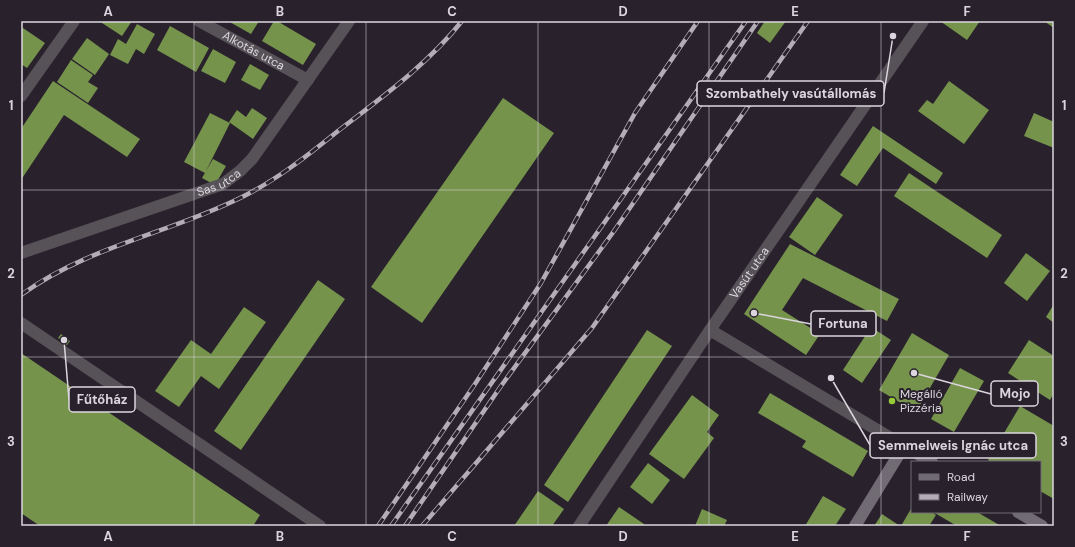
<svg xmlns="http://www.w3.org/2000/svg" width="1075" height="547" font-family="'DM Sans',sans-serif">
	<rect width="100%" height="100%" fill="#29222d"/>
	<!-- building -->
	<path fill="#76934c" d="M99 21H132L122 36Z
		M228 21H259L251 34Z
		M274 21H277L316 44 303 65 262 41Z
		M765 21H786L770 43 757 33Z
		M940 21H980L967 40Z
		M1044 21H1054V28Z
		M137 24 155 34 144 54 136 49 128 64 110 55 118 39 126 44Z
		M170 26 209 48 196 72 157 50Z
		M23 28 45 43 27 68 21 64V31Z
		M87 38 109 54 95 75 72 59Z
		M213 49 236 62 225 83 201 71Z
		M71 60 93 75 88 82 98 88 88 103 57 82Z
		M250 64 269 75 260 90 241 80Z
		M53 81 140 139 127 157 64 115 21 180V129Z
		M949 81 989 110 964 144 918 111 927 100 933 104Z
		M503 98 554 133 422 323 371 287Z
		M252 108 267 118 253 139 229 122 237 110 246 117Z
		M210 113 230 123 205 173 184 162Z
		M1034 113 1054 122V148L1024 136Z
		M873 126 943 173 936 184 883 148 857 186 840 175Z
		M213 159 226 166 215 185 202 178Z
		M909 173 1002 235 987 258 894 196Z
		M817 197 843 215 815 255 789 237Z
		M790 244 899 299 887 321 803 278 782 310 820 334 806 355 744 314Z
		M1026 253 1050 271 1027 301 1004 283Z
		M318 280 345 299 241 450 214 431Z
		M1054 304V323L1046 317Z
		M244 307 266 322 219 389 201 376 179 407 155 391 191 340 211 354Z
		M871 327 891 340 862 383 843 370Z
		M647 330 672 346 568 502 544 485Z
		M912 333 949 355 916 412 879 390Z
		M61 334 70 341 67 345 58 338Z
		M1029 340 1054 356V393L1050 400 1008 373Z
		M21 353 260 515 253 526H40L21 513Z
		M960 368 984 381 954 432 931 419Z
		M770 393 868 451 853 477 802 447 806 441 758 413Z
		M692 395 719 415 707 432 714 438 684 479 649 454Z
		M1020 406 1054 426V499L1040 491V462H991L988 460Z
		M648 463 670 480 652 504 630 487Z
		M538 491 564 509 552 526H514Z
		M823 496 846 509 835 526H805Z
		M619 507 644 524 643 526H606Z
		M912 507V512H931L936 515 929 526H901Z
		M702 509 727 520 724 526H695Z
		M933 512H977L1001 526H957Z
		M882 514 900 526H874Z"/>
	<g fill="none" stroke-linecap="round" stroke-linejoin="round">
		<!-- street -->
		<g stroke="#565258" stroke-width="12">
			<path id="s1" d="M199 21 308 80"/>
			<path d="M21 96 74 21"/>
			<path id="s2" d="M21 253 223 184 240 171 252 159 349 21"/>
			<path d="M21 323 320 526"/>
			<path d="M710 330 904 446"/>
			<path id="s3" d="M579 526 710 330 923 21"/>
		</g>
		<!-- secondary -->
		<path stroke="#716b74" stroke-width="12" d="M1018 512 1042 526
			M855 526 904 446 932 462"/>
		<defs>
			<path id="rail" d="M21 295C87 247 166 234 238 199 274 182 307 156 338 131 381 98 428 64 462 21
				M378 526 475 384 541 283 635 113 698 21
				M391 526 746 21
				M405 526 501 386 614 231 758 21
				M422 526 592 328 808 21"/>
		</defs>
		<!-- rail casing -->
		<use href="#rail" stroke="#b3adb6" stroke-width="4.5"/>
		<!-- rail -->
		<use href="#rail" stroke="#29222d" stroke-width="3" stroke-dasharray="9" stroke-linecap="butt"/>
	</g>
	<!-- grid -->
	<path fill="none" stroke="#dbd6de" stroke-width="1" stroke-opacity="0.55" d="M194 21V526M366 21V526M538 21V526M709 21V526M881 21V526M21 190H1054M21 357H1054"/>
	<!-- markers -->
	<circle fill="#97cc39" stroke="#29222d" stroke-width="1.5" cx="892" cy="401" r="4"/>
	<g text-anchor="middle" stroke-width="4" stroke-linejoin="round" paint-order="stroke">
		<!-- street labels -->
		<g font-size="12" fill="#dbd6de" stroke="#29222d">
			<text dy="4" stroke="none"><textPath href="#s1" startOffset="62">Alkotás utca</textPath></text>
			<text dy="4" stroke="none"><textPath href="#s2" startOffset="210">Sas utca</textPath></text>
			<text dy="4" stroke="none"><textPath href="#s3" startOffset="305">Vasút utca</textPath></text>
		</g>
		<!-- poi labels -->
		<g font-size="12" fill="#dbd6de" stroke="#29222d" text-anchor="start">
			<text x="900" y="398">Megálló<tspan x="900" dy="14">Pizzéria</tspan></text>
		</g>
	</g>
	<!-- callouts -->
	<path fill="none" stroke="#dbd6de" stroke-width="1.5" d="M893 36L884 93M754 313L811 324M914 373L991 394M64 340L69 400M831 378L870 445"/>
	<g fill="#dbd6de" stroke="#29222d" stroke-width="1.5">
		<circle cx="893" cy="36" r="4"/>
		<circle cx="754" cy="313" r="4"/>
		<circle cx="914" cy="373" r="4"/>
		<circle cx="64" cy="340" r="4"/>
		<circle cx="831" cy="378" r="4"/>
	</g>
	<g fill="#29222d" stroke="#dbd6de" stroke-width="1.5">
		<rect x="697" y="81" width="187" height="25" rx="4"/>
		<rect x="811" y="311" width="65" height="25" rx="4"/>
		<rect x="991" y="381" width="47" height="25" rx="4"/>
		<rect x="69" y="387" width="66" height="25" rx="4"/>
		<rect x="870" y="433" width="166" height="25" rx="4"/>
	</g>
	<g font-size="13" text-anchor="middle" font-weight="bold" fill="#dbd6de">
		<text x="791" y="98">Szombathely vasútállomás</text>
		<text x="843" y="328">Fortuna</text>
		<text x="1015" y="398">Mojo</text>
		<text x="102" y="404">Fűtőház</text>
		<text x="953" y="450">Semmelweis Ignác utca</text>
	</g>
	<!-- border -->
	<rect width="1075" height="547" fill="none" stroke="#29222d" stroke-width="44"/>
	<!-- legend -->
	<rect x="911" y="461" width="130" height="52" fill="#29222d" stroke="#706a74"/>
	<rect x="919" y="474" width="20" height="6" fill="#716b74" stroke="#706a74"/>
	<text x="947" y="481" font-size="12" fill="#dbd6de">Road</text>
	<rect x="919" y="494" width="20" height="6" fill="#b3adb6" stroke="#706a74"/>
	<text x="947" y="501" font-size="12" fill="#dbd6de">Railway</text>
	<rect x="22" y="22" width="1031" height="503" fill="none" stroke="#dbd6de" stroke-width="1.5"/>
	<g font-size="13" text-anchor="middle" font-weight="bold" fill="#dbd6de">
		<text x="108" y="16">A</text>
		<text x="280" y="16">B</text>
		<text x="452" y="16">C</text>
		<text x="623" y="16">D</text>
		<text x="795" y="16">E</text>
		<text x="967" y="16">F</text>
		<text x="11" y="110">1</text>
		<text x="1064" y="110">1</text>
		<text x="11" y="278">2</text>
		<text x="1064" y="278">2</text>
		<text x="11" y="446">3</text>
		<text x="1064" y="446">3</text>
		<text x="108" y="541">A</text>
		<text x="280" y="541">B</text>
		<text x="452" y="541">C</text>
		<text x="623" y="541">D</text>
		<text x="795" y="541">E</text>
		<text x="967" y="541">F</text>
	</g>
</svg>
